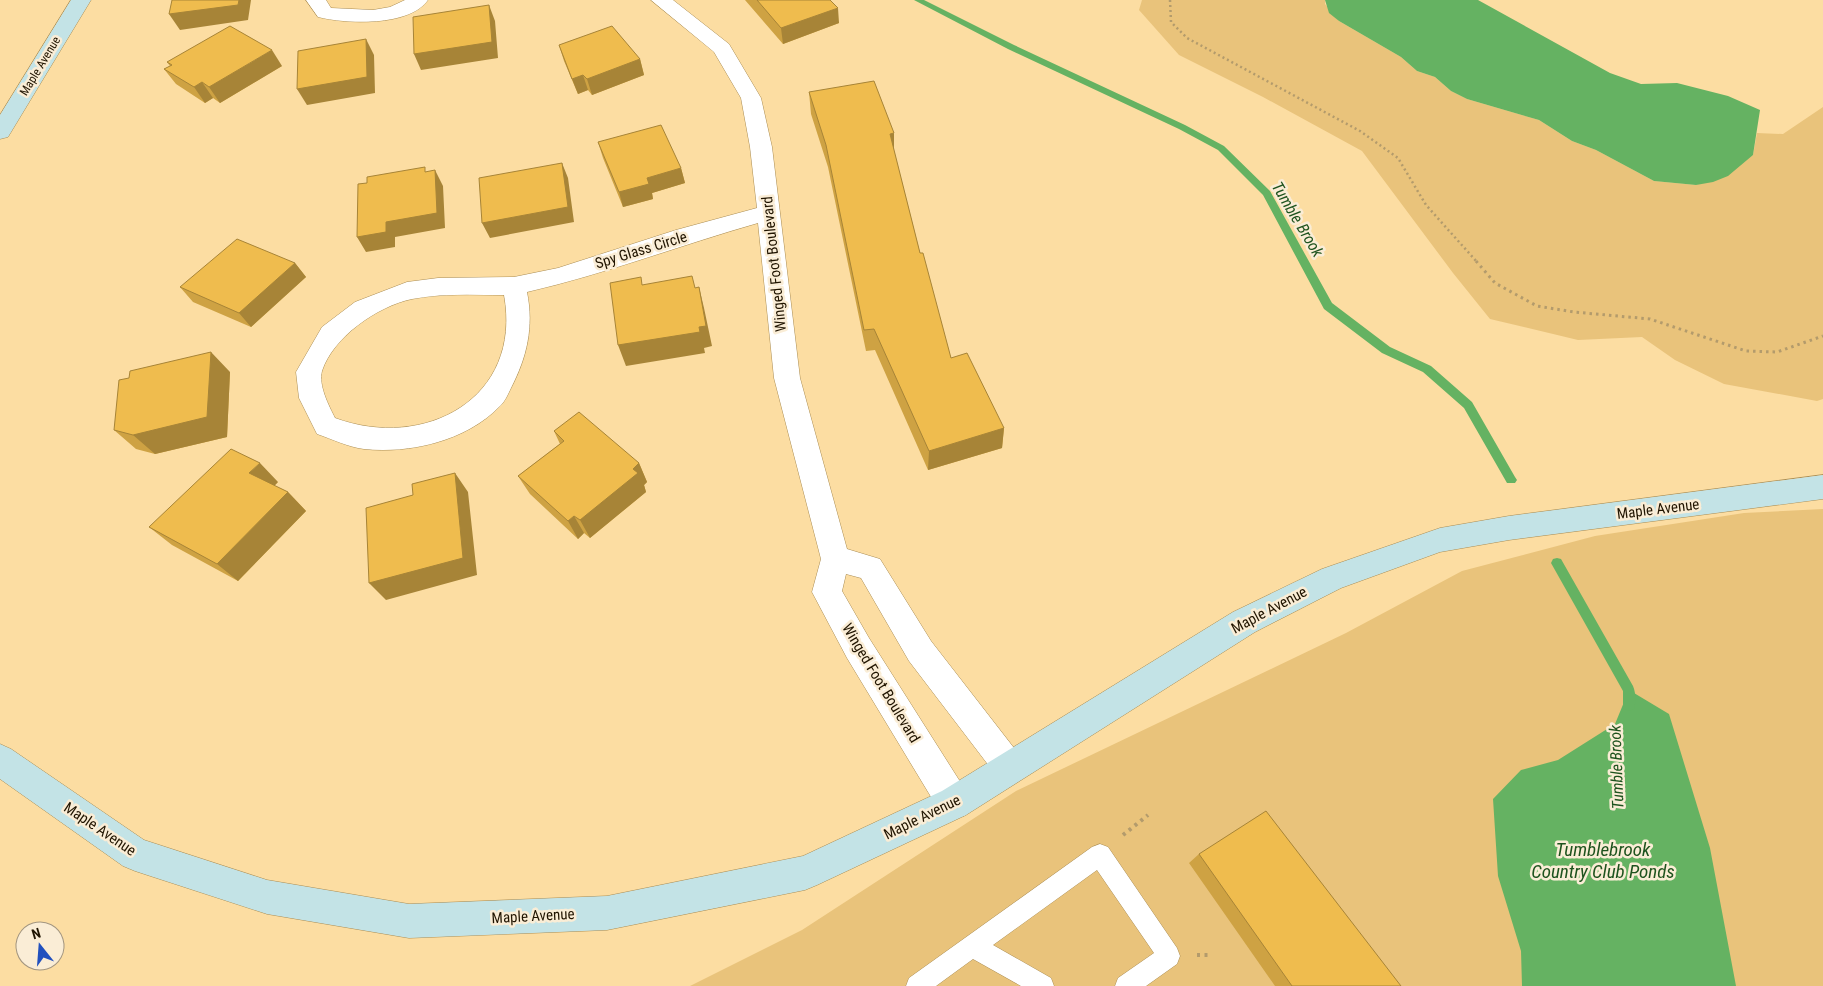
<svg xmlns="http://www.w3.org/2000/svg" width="1823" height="986" font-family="'Roboto Condensed',sans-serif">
	<rect width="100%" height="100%" fill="#fcdda2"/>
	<!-- green -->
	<path fill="#e9c37b" d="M1142 0H1325V4L1339 21 1401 57 1417 71 1435 77 1451 91 1467 99 1539 120 1572 141 1596 150 1654 181 1696 185 1753 155 1757 133 1783 134 1823 107V399L1817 401 1724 384 1675 360 1642 337 1578 340 1490 319 1453 273 1362 151 1263 97 1179 55 1139 10Z
		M1823 509V986H690L802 930 1016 791 1346 633 1462 571 1595 536 1744 513Z"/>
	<!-- water -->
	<path fill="#65b262" d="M1325 0H1478L1610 73 1641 84 1677 83 1728 96 1760 110 1753 155 1728 176 1713 182 1696 185 1654 181 1596 150 1572 141 1539 120 1467 99 1451 91 1435 77 1417 71 1401 57 1339 21 1329 13Z
		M1629 690 1669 714 1710 848 1736 986H1522L1521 951 1498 876 1493 799 1521 770 1558 760 1615 724Z"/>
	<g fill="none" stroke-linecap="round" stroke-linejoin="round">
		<!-- stream -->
		<path fill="#65b262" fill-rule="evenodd" d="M914 0H924L1014 45 1185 125 1224 146 1270 191 1332 303 1390 347 1431 366 1472 402 1515 477 1517 480 1515 483H1507L1464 408 1423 372 1382 353 1324 309 1263 195 1218 150 1179 129 1008 49Z
			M1557 558 1561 559 1633 686C1636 693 1636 702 1634 709L1629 711 1624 709 1623 705V691L1551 563 1553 559Z"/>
		<defs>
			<path id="lane" d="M1100 844 1108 847 1177 948 1180 956 1177 964 1146 986H1115L1118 978 1154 953 1097 870 993 945 1051 978 1054 986H1021L973 959 936 986H906L909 978 1092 847Z"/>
			<path id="street" d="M306 0H326L331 8 373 10 390 7 405 0H428C409 27 346 24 318 17Z
				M651 0H673L729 44 761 98 772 147 800 378 847 549 880 559 931 641 1021 757 1026 768 1021 779 1010 784 999 779 909 661 861 578 846 574 842 591 869 638 966 791 970 803 966 815 954 819 942 815 847 658 812 592 821 559 774 378 758 223C681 245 605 274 527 292 534 327 527 357 511 388 508 394 505 402 499 407 466 441 409 454 364 449 348 447 332 439 317 434L299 398 296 372 322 327 355 302 407 282 438 278 514 277 558 268 676 230 757 208 750 147 741 98 714 52ZM504 295C523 399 424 451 335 418 329 406 318 385 322 371 333 337 378 306 412 299 442 293 473 295 504 295Z"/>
			<path id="secondary" d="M71 0H91L8 137 0 139V115Z
				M1823 475V499L1509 540 1440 552 1341 588 1255 632 966 815 817 885 805 890 607 930 409 938 267 914 135 871 123 866 0 779V744L11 749 144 840 267 880 409 904 607 896 803 856 942 791 1233 612 1322 569 1440 528 1509 516Z"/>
		</defs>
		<!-- lane casing -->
		<use href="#lane" stroke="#aa8d54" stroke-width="1"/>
		<!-- street casing -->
		<use href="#street" stroke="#aa8d54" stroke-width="1"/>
		<!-- secondary casing -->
		<use href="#secondary" stroke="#aa8d54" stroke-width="1"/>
		<!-- path-far2 -->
		<path stroke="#b39b6c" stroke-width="2.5" stroke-dasharray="2 3" stroke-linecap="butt" d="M1170 0 1171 22 1187 38 1360 131 1398 158 1426 205 1477 262"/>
		<!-- path-far1 -->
		<path stroke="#b39b6c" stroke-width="3" stroke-dasharray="2.5 4" stroke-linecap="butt" d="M1476 261 1495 283 1537 306 1574 312 1650 319 1746 351 1777 352 1823 336"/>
		<!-- path -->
		<path stroke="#b39b6c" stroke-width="4" stroke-dasharray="3 4.5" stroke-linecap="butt" d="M1123 835 1148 815
			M1197 955H1209"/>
		<!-- lane -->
		<use href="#lane" fill="#fff" fill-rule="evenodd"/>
		<!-- street -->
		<use href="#street" fill="#fff" fill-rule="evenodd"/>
		<!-- secondary -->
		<use href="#secondary" fill="#c3e3e6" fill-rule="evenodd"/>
	</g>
	<!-- wall -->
	<path fill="#cea243" d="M745 0H830L839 23 783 44Z
		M559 45 640 59 644 75 592 95 588 90 578 94 564 61Z
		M167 62 282 66 220 103 213 98 205 103 176 84 164 69 170 66Z
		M809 92 894 151 920 253 951 358 1004 428 1002 448 928 470 875 350 866 351 828 167 811 114Z
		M598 142 681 168 685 183 652 193 653 199 623 207 603 158Z
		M295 263 306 277 251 327 193 302 180 287Z
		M230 372 227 437 155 454 136 449 114 430Z
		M554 431 639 463 647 482 644 485 646 492 590 538 584 533 578 539 530 494 518 476 560 444Z
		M278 482 274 486 288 492 306 511 238 581 172 545 149 527Z
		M1199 854 1401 986H1275L1189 863Z"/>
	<!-- shaded-wall -->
	<path fill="#a78437" d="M239 0H251L248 20 180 30 169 14Z
		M489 5 495 21 498 58 421 70 414 54Z
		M838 8 839 23 783 44 781 28Z
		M366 39 374 55 375 93 307 105 297 89Z
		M272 50 282 66 220 103 209 87Z
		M640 59 644 75 592 95 587 79Z
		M583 75 588 90 578 94 572 79Z
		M202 82 213 98 205 103 194 87Z
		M894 133V155L890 134Z
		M562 163 568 178 574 222 490 238 482 223Z
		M681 168 685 183 652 193 653 199 623 207 619 192 647 178Z
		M435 170 443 186 445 228 395 237V247L366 252 357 237Z
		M295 263 306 277 251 327 239 313Z
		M699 287 704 308 712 346 704 348 705 353 626 366 618 345Z
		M211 352 230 372 227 437 155 454 133 435Z
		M1004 428 1002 448 928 470 929 451Z
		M260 463 278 482 268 492 249 473Z
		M639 463 647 482 644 485 646 492 590 538 580 520Z
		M455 473 468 492 477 575 386 600 369 583Z
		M288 492 306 511 238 581 217 564Z
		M574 516 584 533 578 539 568 521Z"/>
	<!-- building -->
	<path fill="#efbc4e" stroke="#a78437" d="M172 0H239L238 5 169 14Z
		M757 0H830L838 8 781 28Z
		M489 5 492 42 414 54 413 17Z
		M230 26 272 50 209 87 202 82 194 87 164 69 172 65 167 62Z
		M612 26 640 59 587 79 583 75 572 79 559 45Z
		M366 39 367 77 297 89 298 51Z
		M874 81 894 133 890 134 920 253H923L951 358 967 353 1004 428 929 451 874 329 864 330 826 145 809 92Z
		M661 125 681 168 647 178 649 184 619 192 598 142Z
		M562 163 568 207 482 223 479 178Z
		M425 167V172L435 170 437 213 386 222V232L357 237 358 184 367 183V177Z
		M237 239 295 263 239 313 180 287Z
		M692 276 695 288 699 287 706 326 699 327 700 332 618 345 610 283 641 277 642 285Z
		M211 352 207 417 133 435 114 430 119 380 129 378 130 371Z
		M579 412 639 463 633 469 638 473 580 520 574 516 568 521 518 476 564 441 554 431Z
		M231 449 260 463 249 473 288 492 217 564 149 527Z
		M455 473 463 558 369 583 366 508 413 495 412 484Z
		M1266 811 1401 986H1292L1199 854Z"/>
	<g text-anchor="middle" stroke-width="5" stroke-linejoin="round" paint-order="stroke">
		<!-- far-street labels -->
		<g font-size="12" fill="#201400" stroke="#faedd6">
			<text transform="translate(40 66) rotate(-59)" y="4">Maple Avenue</text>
		</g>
		<!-- street labels -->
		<g font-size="15" fill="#201400" stroke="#faedd6">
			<text transform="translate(641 250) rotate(-17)" y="5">Spy Glass Circle</text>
			<text transform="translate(774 264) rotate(-96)" y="5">Winged Foot Boulevard</text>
			<text transform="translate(1658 509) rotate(-7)" y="5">Maple Avenue</text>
			<text transform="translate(1269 610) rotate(-28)" y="5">Maple Avenue</text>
			<text transform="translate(881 683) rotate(59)" y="5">Winged Foot Boulevard</text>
			<text transform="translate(922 817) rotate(-26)" y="5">Maple Avenue</text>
			<text transform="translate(100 829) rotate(34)" y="5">Maple Avenue</text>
			<text transform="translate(533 916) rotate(-3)" y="5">Maple Avenue</text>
		</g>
		<!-- water labels -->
		<g font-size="16" font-style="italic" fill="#1e531e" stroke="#faedd6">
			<text transform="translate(1298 219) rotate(59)" y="6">Tumble Brook</text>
			<text transform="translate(1616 767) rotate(-92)" y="6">Tumble Brook</text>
		</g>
		<!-- near-water labels -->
		<g font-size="19" font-style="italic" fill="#1e531e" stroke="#faedd6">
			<text x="1603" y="856">Tumblebrook<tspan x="1603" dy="22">Country Club Ponds</tspan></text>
		</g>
	</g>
	<!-- north arrow -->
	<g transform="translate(40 946) rotate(343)"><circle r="24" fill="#faedd6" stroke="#a39680"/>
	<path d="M0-4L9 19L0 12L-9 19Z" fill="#2150be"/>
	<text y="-8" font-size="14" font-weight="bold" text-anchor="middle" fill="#201400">N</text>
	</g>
</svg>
